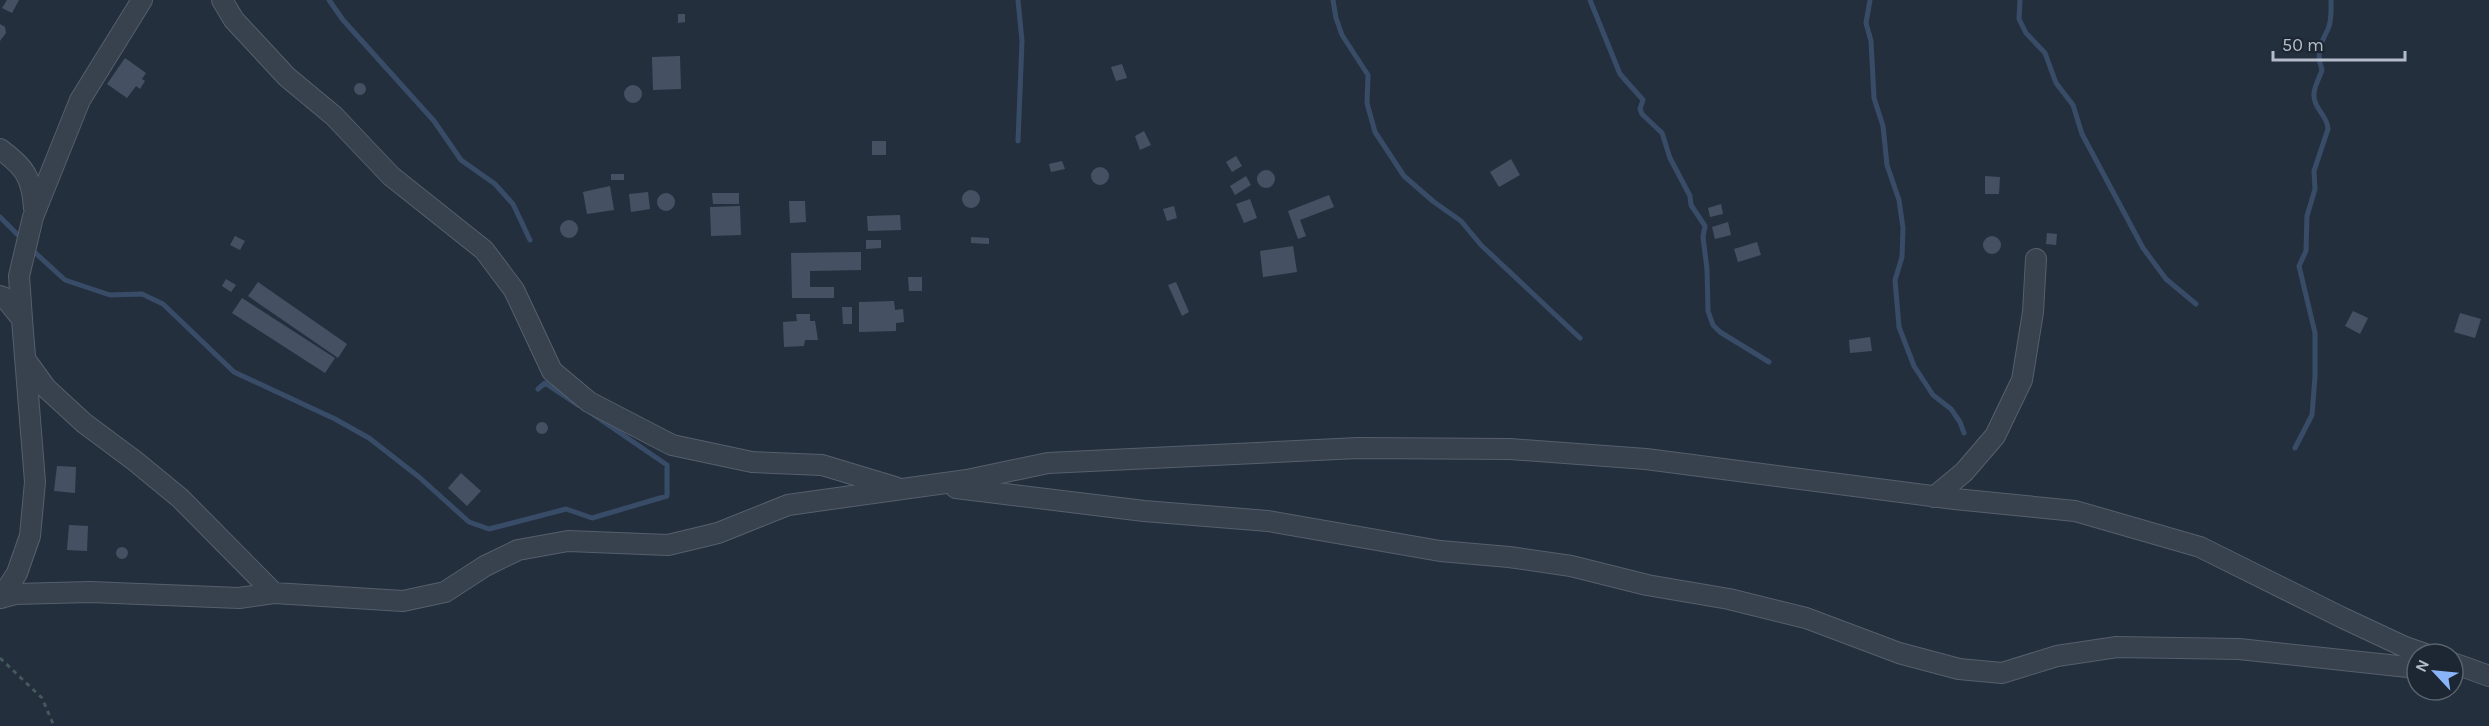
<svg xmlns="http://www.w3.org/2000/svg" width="2489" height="726" font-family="Karla,sans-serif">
	<rect width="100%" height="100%" fill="#242f3e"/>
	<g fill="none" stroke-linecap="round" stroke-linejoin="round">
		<!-- stream -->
		<path stroke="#394c67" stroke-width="5" d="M329 0 343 20 434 121 461 160 495 184 513 204 530 240
			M1333 0 1336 18 1342 35 1368 75 1367 103 1375 132 1404 176 1434 202 1461 221 1481 245 1580 338
			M1590 0 1620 74 1643 100 1640 109 1642 114 1662 133 1670 158 1690 196 1691 205 1705 226 1703 237 1707 269 1708 311 1713 325 1720 332 1769 362
			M1870 0 1866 23 1871 41 1874 98 1883 126 1887 165 1899 200 1903 228 1902 257 1895 280 1899 327 1914 366 1933 395 1951 409 1960 422 1964 433
			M2020 0 2019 19 2026 33 2045 53 2056 83 2073 105 2082 134 2143 248 2166 279 2196 304
			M1018 141 1022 41 1018 0
			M0 217 23 240
			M31 249 65 280 110 295 142 294 163 304 234 372 335 419 369 438 419 477 469 522 489 529 566 509 592 518 667 496V465L591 413
			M538 389 545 383 578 405
			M2295 448 2312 415 2315 376V333L2299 266 2306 251 2307 216 2315 189 2314 171 2328 129C2328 116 2313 108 2314 94 2314 86 2320 77 2322 70 2316 53 2320 45 2328 29 2332 20 2331 10 2331 0"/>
	</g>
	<!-- building -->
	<path fill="#455162" d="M7 0H19L12 13 2 8Z
		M678 14H685V22L678 23Z
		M0 24 5 27 6 33 0 41Z
		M680 56 681 89 653 90 652 57Z
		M125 58 146 73 142 79 145 81 140 89 136 86 127 98 107 84Z
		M1122 64 1127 78 1116 81 1111 67Z
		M354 89a6 6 0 1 1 12 0a6 6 0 1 1-12 0Z
		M624 94a9 9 0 1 1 18 0a9 9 0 1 1-18 0Z
		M1144 131 1151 145 1140 150 1135 136Z
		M872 141H886V155H872Z
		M1236 156 1242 166 1232 172 1226 162Z
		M1511 159 1520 175 1499 187 1490 172Z
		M1062 161 1065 169 1051 172 1049 164Z
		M1091 176a9 9 0 1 1 18 0a9 9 0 1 1-18 0Z
		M1257 179a9 9 0 1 1 18 0a9 9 0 1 1-18 0Z
		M611 174H624V180H611Z
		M1246 176 1251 185 1235 195 1230 186Z
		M1985 176 2000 177 1999 194H1985Z
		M610 186 614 210 587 214 583 192Z
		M962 199a9 9 0 1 1 18 0a9 9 0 1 1-18 0Z
		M648 192 650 209 631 212 629 194Z
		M712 193H739V204H713Z
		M657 202a9 9 0 1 1 18 0a9 9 0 1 1-18 0Z
		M1329 195 1334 207 1300 220 1306 236 1298 239 1288 211Z
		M1250 199 1257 218 1244 223 1236 204Z
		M789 201H805L806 222 790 223Z
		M1721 204 1723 214 1710 217 1708 208Z
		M740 206 741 235 711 236 710 207Z
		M1174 206 1177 218 1167 221 1163 209Z
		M900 215 901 230 868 231 867 216Z
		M560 229a9 9 0 1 1 18 0a9 9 0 1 1-18 0Z
		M1728 222 1731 235 1715 239 1712 227Z
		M2047 233 2057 234 2056 245 2046 244Z
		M235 236 245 241 240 250 230 245Z
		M1983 245a9 9 0 1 1 18 0a9 9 0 1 1-18 0Z
		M971 237 989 238V244L971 243Z
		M866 240H881V248L866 249Z
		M1757 242 1761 255 1738 262 1734 249Z
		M1293 246 1297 272 1263 277 1260 251Z
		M861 252V270L810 271V287H834V298H792L791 253Z
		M908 277H922V291H909Z
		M226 279 236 285 231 292 222 286Z
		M258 282 347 344 338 358 248 296Z
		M1176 282 1189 312 1182 316 1168 285Z
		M242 298 335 358 325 373 232 313Z
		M894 301 895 310 903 309 904 322 896 323V331L859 332V302Z
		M842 307H852V324H843Z
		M2353 311 2368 318 2360 334 2345 326Z
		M2460 313 2481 319 2475 338 2454 332Z
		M796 314H810V321H815L818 340H805L804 346 784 347 783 322 797 321Z
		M1870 337 1872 351 1850 353 1849 340Z
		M536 428a6 6 0 1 1 12 0a6 6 0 1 1-12 0Z
		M57 466 76 467 75 493 54 491Z
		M461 473 481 491 467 506 448 488Z
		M69 525 88 526 87 551 67 550Z
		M116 553a6 6 0 1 1 12 0a6 6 0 1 1-12 0Z"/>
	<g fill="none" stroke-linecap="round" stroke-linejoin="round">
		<defs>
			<path id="street" d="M222 0 234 20 287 77 334 116 391 176 484 250 514 290 552 371 589 402 672 445 752 462 822 465 895 487
				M0 149C25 167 32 178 34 208
				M0 296 5 298 22 319 35 482 30 536 17 573 1 598
				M22 319 19 276 33 217 80 100 142 0
				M25 359 46 388 84 423 135 461 180 498 274 593
				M956 488 1144 511 1268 521 1440 551 1509 557 1571 566 1647 585 1729 599 1806 618 1899 653 1959 669 2002 673 2057 656 2117 647 2239 649 2417 668
				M1934 497 1964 472 1995 436 2022 380 2033 312 2036 259
				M0 598 15 594 90 592 239 598 274 593 403 601 445 592 485 566 518 550 568 541 668 545 718 533 788 505 967 480 1048 463 1358 448 1510 449 1646 459 1955 499 2075 511 2200 547 2343 618 2405 647 2425 654
				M2453 663 2489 676"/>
		</defs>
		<!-- street casing -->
		<use href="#street" stroke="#565f6c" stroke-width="22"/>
		<!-- path -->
		<path stroke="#44595c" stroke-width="3" stroke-dasharray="4.5 4.5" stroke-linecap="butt" d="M0 658 42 698 54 726"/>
		<!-- street -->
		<use href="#street" stroke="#38414e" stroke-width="20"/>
	</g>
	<!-- north arrow -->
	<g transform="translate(2435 672) rotate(296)"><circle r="28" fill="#1d2633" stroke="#59626f" stroke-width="1.5"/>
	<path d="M0-4.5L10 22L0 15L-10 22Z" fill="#8ab4f8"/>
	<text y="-9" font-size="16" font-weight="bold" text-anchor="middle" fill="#b4bcc9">N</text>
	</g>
	<!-- scale -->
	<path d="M2273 51v9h132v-9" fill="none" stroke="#b4bcc9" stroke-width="3"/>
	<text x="2282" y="51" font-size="18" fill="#b4bcc9" stroke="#1d2633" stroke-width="4.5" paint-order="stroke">50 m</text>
</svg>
